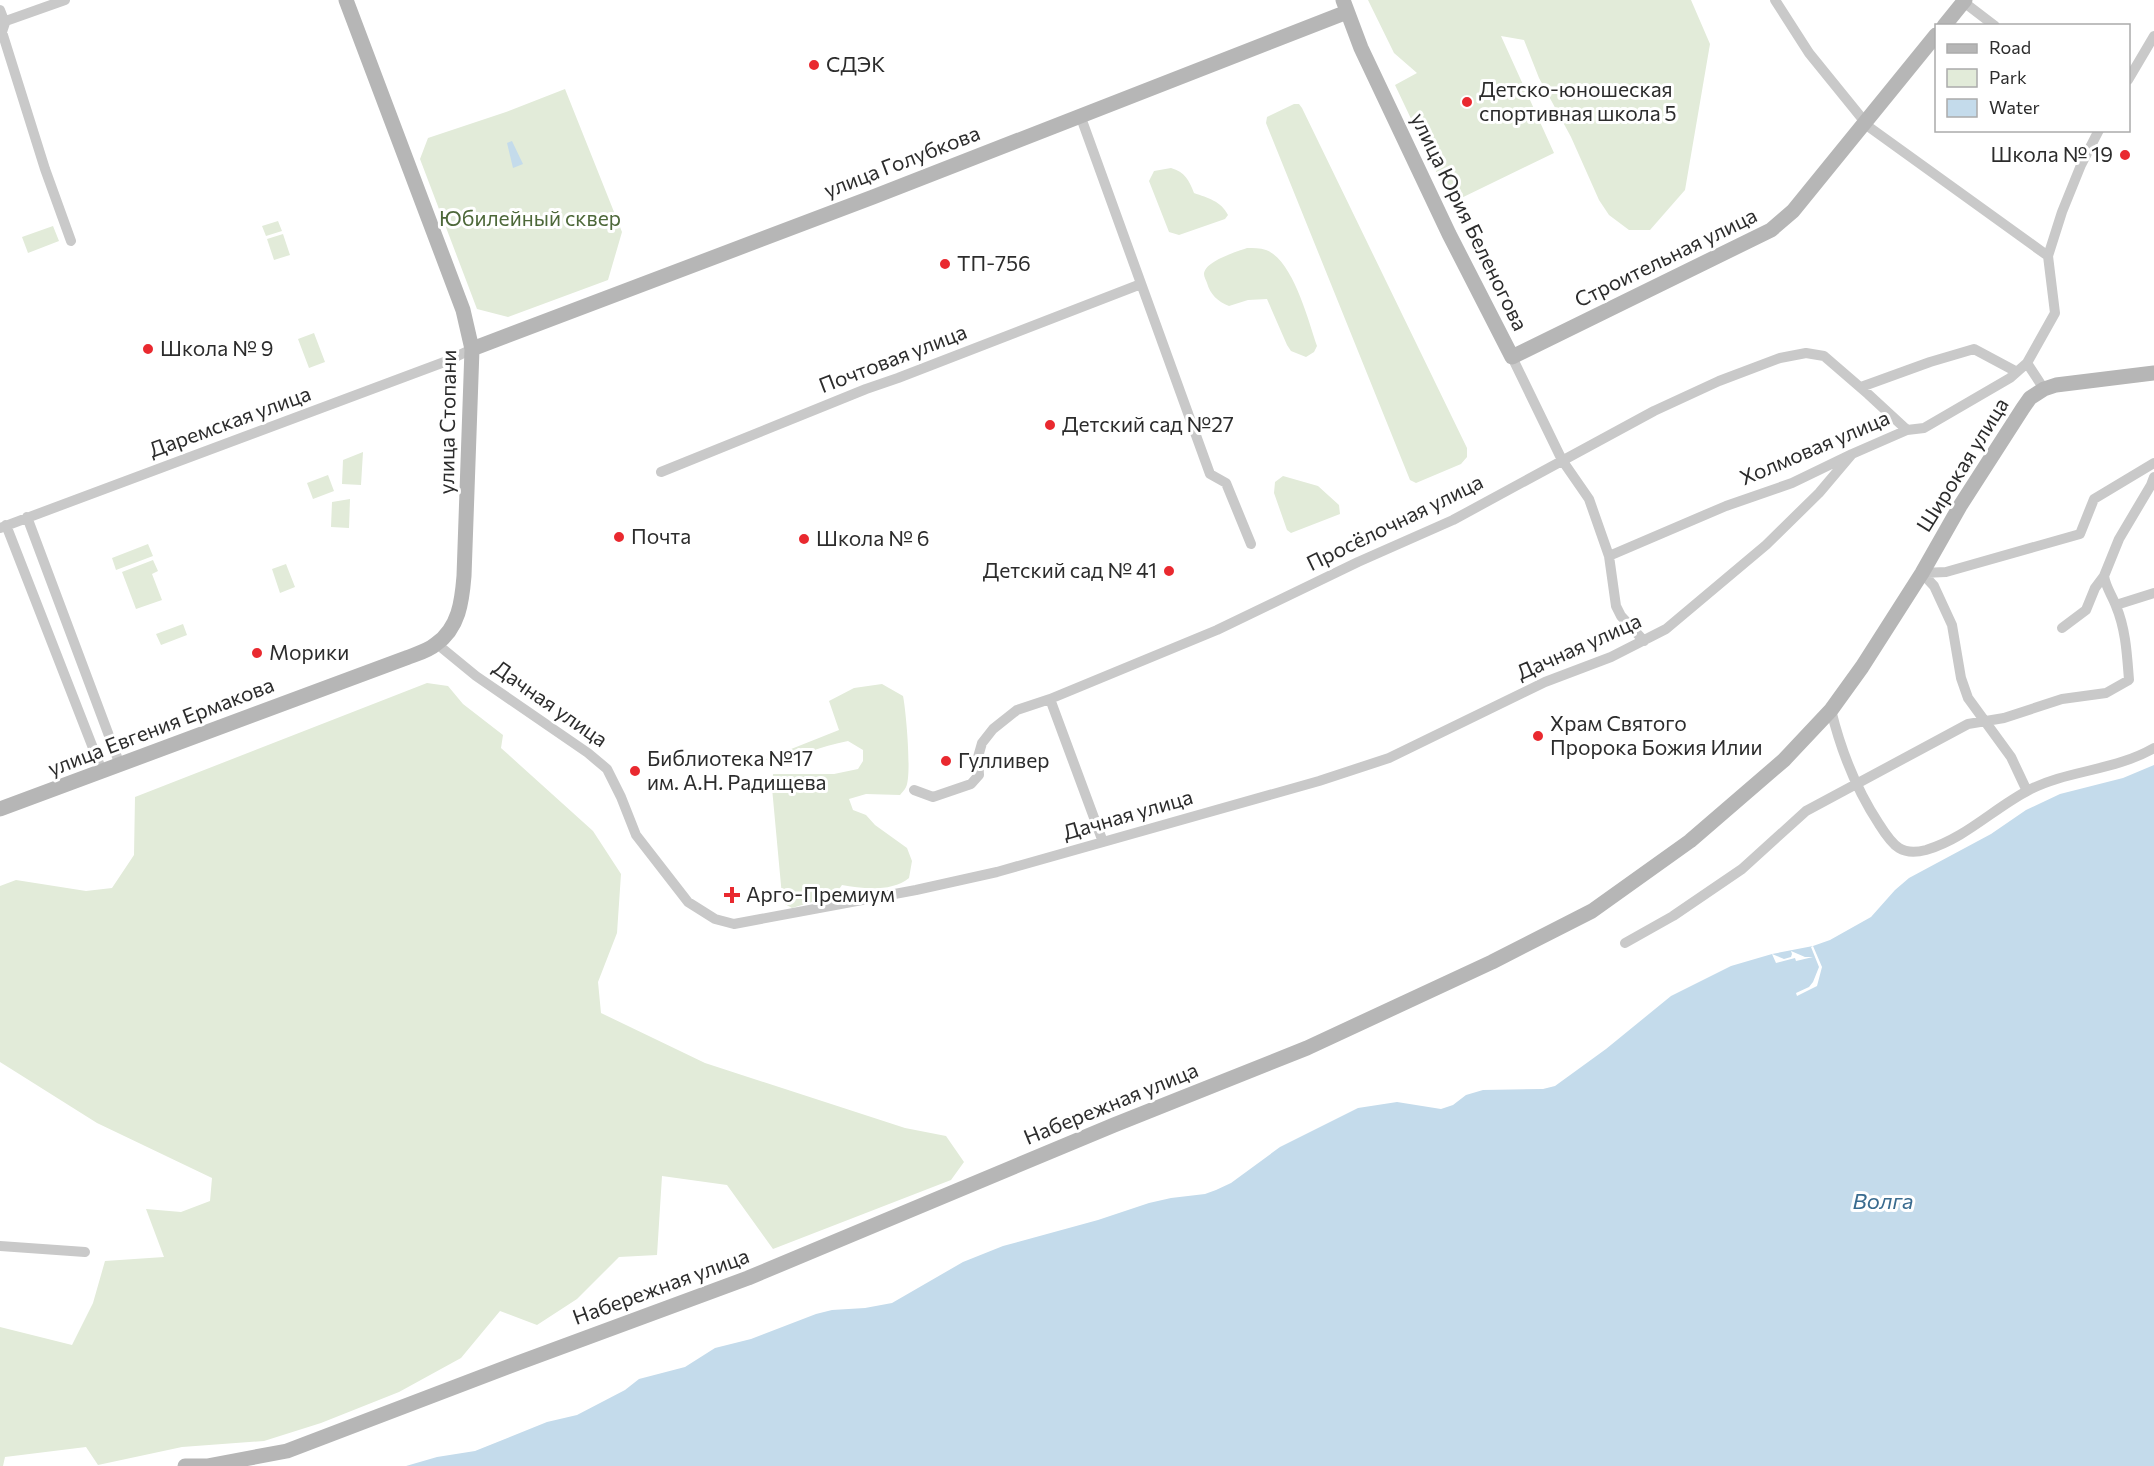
<svg xmlns="http://www.w3.org/2000/svg" width="2154" height="1466" font-family="Commissioner,sans-serif">
	<rect width="100%" height="100%" fill="#fff"/>
	<!-- green -->
	<path fill="#e2ebd9" d="M1368 0H1691L1710 44 1685 190 1650 230H1629L1609 215 1599 200 1571 137 1539 78 1524 40 1501 36 1554 153 1451 203 1395 85 1417 73 1394 53Z
		M565 89 622 232 608 280 508 317 477 309 420 159 428 138 506 112Z
		M1294 104H1299L1302 108 1467 448V457L1461 464 1416 483 1410 480 1266 123 1267 117Z
		M1171 168C1185 172 1189 180 1194 193 1208 198 1221 201 1228 215L1225 219 1179 235 1169 232 1149 181 1154 171Z
		M278 221 282 231 266 236 262 226Z
		M53 226 59 241 28 253 22 237Z
		M283 234 290 255 274 260 267 239Z
		M1247 248C1253 248 1260 248 1266 250 1293 260 1308 320 1317 346L1314 352 1306 357 1291 351 1287 345 1267 299 1248 300 1229 306C1218 302 1210 294 1207 283 1206 280 1204 277 1204 274 1205 261 1236 252 1247 248Z
		M314 333 325 362 309 368 298 339Z
		M363 452 361 485 342 484 343 460Z
		M328 475 334 491 313 499 307 483Z
		M1283 476 1318 486 1339 505 1340 514 1291 533 1287 530 1274 493 1275 482Z
		M350 499 349 528 331 527 332 502Z
		M148 544 153 556 116 570 112 558Z
		M153 560 158 571 152 574 162 600 136 609 122 572Z
		M286 564 295 587 280 593 272 569Z
		M183 624 187 635 161 645 156 634Z
		M427 683 448 686 463 704 503 735 501 748 593 831 621 874 617 933 598 982 601 1013 705 1063 905 1128 946 1136 964 1162 951 1180 773 1249 727 1185 662 1176 657 1255 619 1257 577 1299 537 1325 500 1311 461 1358 399 1392 321 1423 264 1441 182 1447 98 1465 86 1447 5 1457 3 1466H0V1327L72 1345 93 1303 105 1261 164 1257 146 1209 181 1212 210 1201 212 1178 97 1123 0 1062V886L16 880 86 891 112 888 134 855 135 797Z
		M882 684 903 696C906 710 912 776 906 787 905 790 902 792 900 795L866 794 849 799 853 810 866 815 875 825 907 848 912 861 909 878C892 892 863 889 842 885L835 895 792 908 783 903 782 896 772 788 773 774H834L858 769 863 761V750L848 741C821 746 796 758 769 763L766 759 839 730 829 701 854 688Z"/>
	<!-- water -->
	<path fill="#c4dbeb" d="M512 141 523 164 513 168 507 143Z
		M2154 765V1466H406L437 1457 475 1451 547 1422 577 1415 625 1390 639 1379 685 1367 715 1348 751 1339 816 1314 832 1310 865 1308 892 1303 963 1262 1003 1246 1098 1220 1149 1203 1171 1198 1205 1194 1216 1190 1231 1183 1280 1147 1358 1108 1397 1102 1441 1109 1453 1105 1466 1095 1483 1090 1543 1089 1555 1086 1606 1049 1671 996 1731 966 1772 954 1813 946 1830 940 1871 917 1895 890 1909 878 1991 834 2026 810 2060 794 2123 778Z"/>
	<!-- pier -->
	<path fill="#fff" d="M1813 946 1822 967 1817 986 1797 996 1796 993 1809 987 1813 982 1819 967 1811 947Z
		M1791 951 1805 957H1813L1796 961 1795 958 1776 963 1772 954 1784 959 1791 957 1792 954Z"/>
	<g fill="none" stroke-linecap="round" stroke-linejoin="round">
		<!-- street -->
		<path stroke="#c9c9c9" stroke-width="10" d="M1775 0 1809 53 1869 127 2048 256
			M1961 0 1995 26
			M0 10 5 23 2 32 45 169 71 241
			M0 23 65 0
			M2128 80 2154 36
			M1080 115 1210 474 1226 483 1251 544
			M1512 357 1562 460 1589 499 1609 556 1616 606 1621 616 1644 641
			M2027 363 2044 389
			M1861 387 1930 362 1974 349 2017 372
			M661 472 866 389 898 378 1141 284
			M27 517 120 765
			M6 525 102 771
			M0 528 447 361 472 349
			M1609 556 1726 506 1792 483 1852 454 1907 430 1924 428 2010 378 2027 363 2055 313 2048 256 2062 212 2081 165 2099 130
			M1922 573 1946 572 2080 534 2094 499 2154 463
			M1922 573 1934 586 1952 625 1961 678 1968 698 2011 757 2027 791
			M2116 605 2154 593
			M2062 628 2086 610 2095 588 2104 576 2119 539 2151 485 2154 477
			M437 644 476 676 588 753 607 769 621 797 636 835 688 902 715 919 734 924 916 890 997 872 1319 781 1389 758 1545 682 1611 657 1666 629 1766 545 1819 493 1852 454
			M1050 699 1103 842
			M1831 710C1841 751 1856 789 1879 824 1884 832 1891 843 1899 848 1907 853 1918 852 1926 850 1966 838 1994 808 2029 790 2068 770 2114 771 2154 748
			M914 790 933 797 971 784 979 775 978 757 982 743 993 729 1017 710 1050 699 1217 630 1358 562 1453 520 1654 411 1719 381 1780 358 1806 353 1824 356 1868 394 1907 430
			M1625 943 1673 916 1742 869 1806 811 1968 724 2004 718 2062 699 2106 693 2129 680C2127 655 2126 630 2116 606 2112 595 2106 588 2104 576
			M0 1246 85 1252"/>
		<!-- secondary -->
		<path stroke="#b6b6b6" stroke-width="15" d="M1343 0 1361 48 1449 234 1512 357 1771 230 1793 211 1936 35
			M1944 26 1965 0
			M472 349 873 197 1347 12
			M0 809 406 658C416 654 428 651 436 644 459 628 462 601 464 576L472 349 463 310 346 0
			M185 1466H207L287 1451 518 1363 748 1278 1114 1125 1307 1048 1492 962 1592 911 1690 841 1784 760 1831 710 1862 667 1922 573 1960 506 2023 408 2030 398 2044 389 2056 385 2154 373"/>
	</g>
	<!-- markers -->
	<g fill="#e9292f" stroke="#fff" stroke-width="2">
		<circle cx="814" cy="65" r="6"/>
		<circle cx="1467" cy="102" r="6"/>
		<circle cx="2125" cy="155" r="6"/>
		<circle cx="945" cy="264" r="6"/>
		<circle cx="148" cy="349" r="6"/>
		<circle cx="1050" cy="425" r="6"/>
		<circle cx="619" cy="537" r="6"/>
		<circle cx="804" cy="539" r="6"/>
		<circle cx="1169" cy="571" r="6"/>
		<circle cx="257" cy="653" r="6"/>
		<circle cx="1538" cy="736" r="6"/>
		<circle cx="946" cy="761" r="6"/>
		<circle cx="635" cy="771" r="6"/>
		<path d="M729 886h6v6h6v6h-6v6h-6v-6h-6v-6h6z"/>
	</g>
	<g text-anchor="middle" stroke-width="6" stroke-linejoin="round" paint-order="stroke">
		<!-- poi labels -->
		<g font-size="21" fill="#2c2c2c" stroke="#fff" text-anchor="start">
			<text x="826" y="72">СДЭК</text>
			<text x="1479" y="97">Детско-юношеская<tspan x="1479" dy="24">спортивная школа 5</tspan></text>
			<text x="2113" y="162" text-anchor="end">Школа № 19</text>
			<text x="957" y="271">ТП-756</text>
			<text x="160" y="356">Школа № 9</text>
			<text x="1062" y="432">Детский сад №27</text>
			<text x="631" y="544">Почта</text>
			<text x="816" y="546">Школа № 6</text>
			<text x="1157" y="578" text-anchor="end">Детский сад № 41</text>
			<text x="269" y="660">Морики</text>
			<text x="1550" y="731">Храм Святого<tspan x="1550" dy="24">Пророка Божия Илии</tspan></text>
			<text x="647" y="766">Библиотека №17<tspan x="647" dy="24">им. А.Н. Радищева</tspan></text>
			<text x="958" y="768">Гулливер</text>
			<text x="746" y="902">Арго-Премиум</text>
		</g>
		<!-- street labels -->
		<g font-size="21" fill="#2c2c2c" stroke="#fff">
			<text transform="translate(902 162) rotate(-21)" y="7">улица Голубкова</text>
			<text transform="translate(1469 222) rotate(64)" y="7">улица Юрия Беленогова</text>
			<text transform="translate(1666 258) rotate(-26)" y="7">Строительная улица</text>
			<text transform="translate(893 359) rotate(-21)" y="7">Почтовая улица</text>
			<text transform="translate(230 422) rotate(-20)" y="7">Даремская улица</text>
			<text transform="translate(448 422) rotate(-89)" y="7">улица Стопани</text>
			<text transform="translate(1815 448) rotate(-23)" y="7">Холмовая улица</text>
			<text transform="translate(1963 465) rotate(-58)" y="7">Широкая улица</text>
			<text transform="translate(1395 523) rotate(-26)" y="7">Просёлочная улица</text>
			<text transform="translate(1579 647) rotate(-24)" y="7">Дачная улица</text>
			<text transform="translate(550 704) rotate(35)" y="7">Дачная улица</text>
			<text transform="translate(161 727) rotate(-21)" y="7">улица Евгения Ермакова</text>
			<text transform="translate(1128 815) rotate(-16)" y="7">Дачная улица</text>
			<text transform="translate(1111 1104) rotate(-22)" y="7">Набережная улица</text>
			<text transform="translate(661 1287) rotate(-20)" y="7">Набережная улица</text>
		</g>
		<!-- park labels -->
		<g font-size="21" fill="#4d6839" stroke="#fff">
			<text x="530" y="226">Юбилейный сквер</text>
		</g>
		<!-- water labels -->
		<g font-size="22" font-style="italic" fill="#396b8f" stroke="#fff">
			<text x="1883" y="1209">Волга</text>
		</g>
	</g>
	<!-- legend -->
	<rect x="1935" y="24" width="195" height="108" fill="#ffffff" stroke="#ababab" stroke-width="1.5"/>
	<rect x="1947" y="44" width="30" height="9" fill="#b6b6b6" stroke="#ababab" stroke-width="1.5"/>
	<text x="1989" y="54" font-size="18" fill="#2c2c2c">Road</text>
	<rect x="1947" y="69" width="30" height="18" fill="#e2ebd9" stroke="#ababab" stroke-width="1.5"/>
	<text x="1989" y="84" font-size="18" fill="#2c2c2c">Park</text>
	<rect x="1947" y="99" width="30" height="18" fill="#c4dbeb" stroke="#ababab" stroke-width="1.5"/>
	<text x="1989" y="114" font-size="18" fill="#2c2c2c">Water</text>
</svg>
